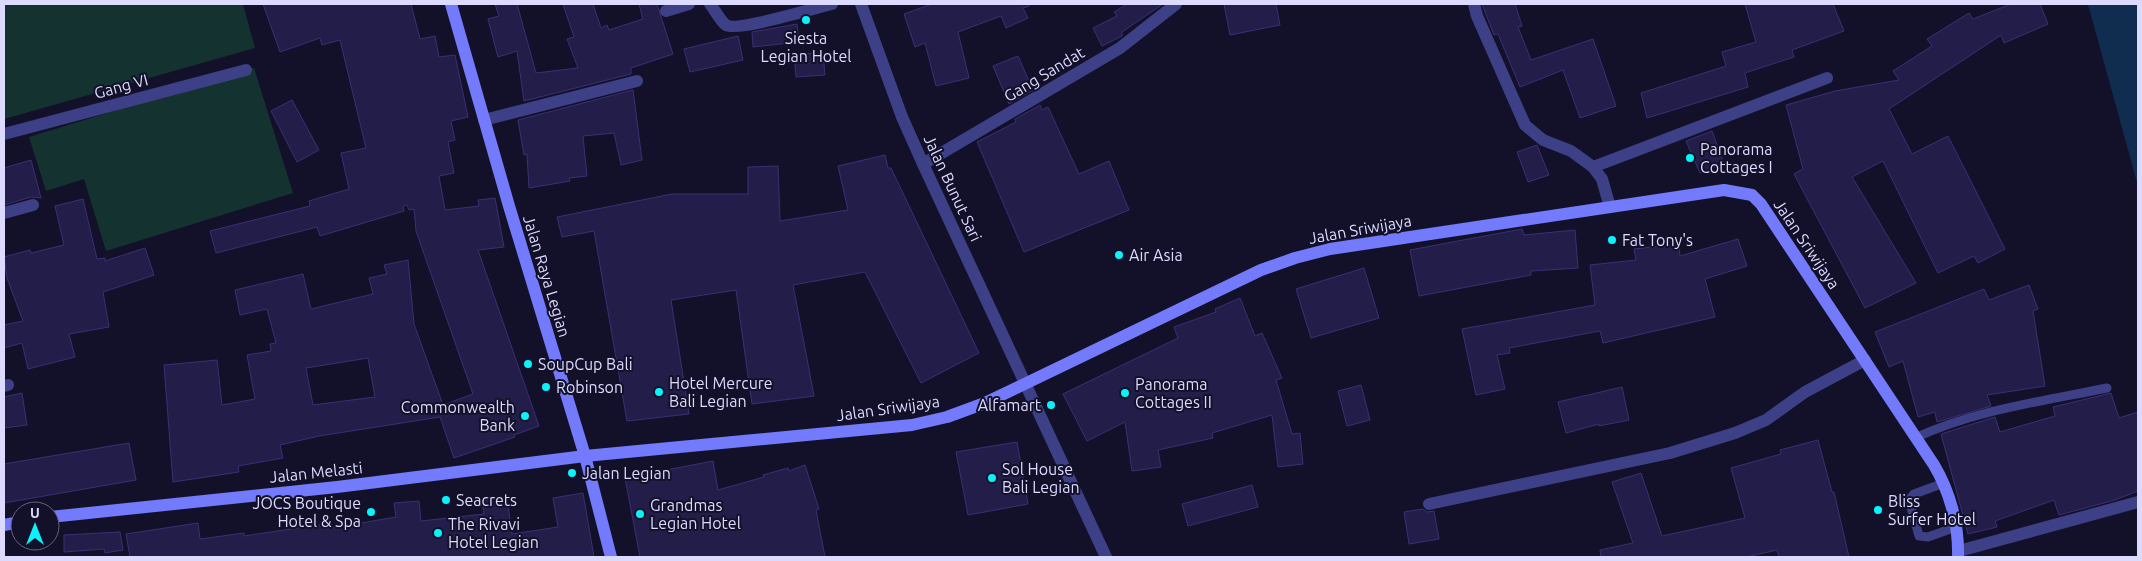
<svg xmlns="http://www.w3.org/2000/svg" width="2142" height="561" viewBox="0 0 2142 561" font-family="Ubuntu,sans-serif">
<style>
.green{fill:#143330}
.water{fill:#102c4e}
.building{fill:#231d4a;stroke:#393075;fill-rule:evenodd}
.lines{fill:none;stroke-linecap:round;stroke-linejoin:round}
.lane{stroke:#3d4087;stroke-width:9}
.street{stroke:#3d4087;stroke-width:12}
.secondary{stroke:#737afc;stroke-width:12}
.poi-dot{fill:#0bf3fa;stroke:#131129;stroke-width:2}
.labels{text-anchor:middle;stroke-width:4;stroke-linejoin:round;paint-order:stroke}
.poi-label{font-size:16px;fill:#dcdafe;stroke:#131129;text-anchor:start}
.street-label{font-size:16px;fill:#dcdafe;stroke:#131129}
</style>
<rect width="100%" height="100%" fill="#131129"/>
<g class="green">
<path d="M4,4H243L255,48L4,119Z"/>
<path d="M254,68L293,193L106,251L84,179L46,191L29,137Z"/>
</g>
<path class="water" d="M2087,4H2138V186L2089,8Z"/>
<g class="building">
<path d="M263,4H411L420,39L435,36L439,57L455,55L468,117L451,121L455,140L448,142L454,173L439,176L445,210L479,206L478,200L495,198L504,247L478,250L539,426L514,435L515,437L454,458L440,417L319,436L280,445L283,458L238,466L239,472L173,482L164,365L217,360L222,405L255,399L247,355L271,351L270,344L276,343L267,309L240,315L235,290L303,274L311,309L373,294L369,278L387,274L384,265L408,260L414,324L443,405L473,394L416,231L414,209L409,210L407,205L403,206L404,211L320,236L317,227L216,253L210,231L310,206L309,201L349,189L341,153L366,148L340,40L322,45L320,38L280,52ZM368,358L375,397L313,405L306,368Z"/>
<path d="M495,4H517L536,73L578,68L567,39L574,37L563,4H593L601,28L607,25L609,30L643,19L639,4H657L673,54L631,68V74L524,101L517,51L498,57L488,19L499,16Z"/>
<path d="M932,4H1029V6L1023,8L1028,18L1006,28L1001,16L958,32L969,78L936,86L925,43L915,47L904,14Z"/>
<path d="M1127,4H1163L1122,32V36L1102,46L1093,28L1117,16L1114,12Z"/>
<path d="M1224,4H1276L1280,25L1230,35Z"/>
<path d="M1482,4H1515L1522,26L1518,27L1531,60L1593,39L1616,106L1580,118L1563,70L1520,87L1498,34L1494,35Z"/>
<path d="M1745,4H1833L1844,31L1792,50L1794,57L1745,73L1748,87L1647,118L1641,93L1726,66L1722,52L1756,42Z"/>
<path d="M2011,4H2040L2048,24L2004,43L2001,35L1889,109L1912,154L1948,136L2005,249L1978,263L1974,256L1938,273L1883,161L1852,177L1916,283L1865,308L1794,174L1803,169L1786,105L1835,91L1899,80L1893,71L1932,46L1927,39L1969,13L1973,19Z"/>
<path d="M797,24L799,42L753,47L752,32Z"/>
<path d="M738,36L743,60L690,72L684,49Z"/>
<path d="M823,53L825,75L796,77L794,54Z"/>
<path d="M1018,56L1033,90L1009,104L993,66Z"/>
<path d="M633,90L642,160L621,165L614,133L583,136L587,176L569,178L570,181L529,188L527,154L524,155L518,120Z"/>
<path d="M292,100L319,150L297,162L271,111Z"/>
<path d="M1040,105L1042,110L1048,107L1079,174L1109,161L1129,210L1024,252L977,142L1016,122L1015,119Z"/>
<path d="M1712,131L1724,164L1700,173L1686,141Z"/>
<path d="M1537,145L1549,175L1528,182L1517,152Z"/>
<path d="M885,155L888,168H891L979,353L921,383L865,272L793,285L814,396L752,404L736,290L671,300L689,414L627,421L594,231L562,237L557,217L672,194H748V167L778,166L780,221L848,210L838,166Z"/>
<path d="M31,160L41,198L31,197L4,205V168Z"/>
<path d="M83,199L97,259L105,258V261L145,248L154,275L103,292L109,327L69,334L75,357L28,369L22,343L4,348V325L23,321L7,278L4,257L30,250L31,253L64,245L55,206Z"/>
<path d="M1522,229L1524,235L1575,230L1578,268L1531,271V275L1419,296L1410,250Z"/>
<path d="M1738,239L1747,266L1705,279L1715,317L1603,343L1600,331L1509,348L1510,353L1497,355L1505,389L1476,395L1462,329L1595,305L1590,265L1636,260L1634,249L1679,244L1680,256Z"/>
<path d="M1364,268L1379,318L1311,338L1296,289Z"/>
<path d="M2029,285L2038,309L2033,311L2045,386L1987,395L1991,406L1937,422L1935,412L1918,417L1903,361L1889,367L1875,332L1984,289L1989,300Z"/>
<path d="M1240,298L1255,336L1262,333L1282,378L1276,380L1292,434L1300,433L1303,464L1278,467L1272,415L1212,433L1213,438L1158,450L1161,467L1132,471L1125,422L1087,441L1063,394L1178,338L1174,327L1216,312L1215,309Z"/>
<path d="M1361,385L1370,420L1347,426L1338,391Z"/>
<path d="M1622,387L1629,420L1599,426V424L1566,433L1558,402Z"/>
<path d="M22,393L27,425L4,428V397Z"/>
<path d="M2111,393L2119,418L2138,412V491L2115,500L2059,515L2054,500L1995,521L1997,527L1968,534L1941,434L1995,417L2000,432L2055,416L2053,407Z"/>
<path d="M1818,440L1832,492H1834L1849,557H1779L1777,550L1746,557H1601L1600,550L1633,543L1612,482L1641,473L1662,536L1745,518L1731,468L1781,454L1780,450Z"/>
<path d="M1017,442L1028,504L968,515L956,452Z"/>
<path d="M129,443L136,480L4,503V464Z"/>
<path d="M713,461L718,490L764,477L763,475L788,468L789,471L805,465L819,509L816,510L825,557H640L625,478Z"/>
<path d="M1252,485L1258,507L1188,526L1182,504Z"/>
<path d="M583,493L594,557H130L126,534L198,523L200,539L244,533V536L325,524L326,529L396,517L394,503L419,501L421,521L484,514L482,501L507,498L512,534L558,527L553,498Z"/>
<path d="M1423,509L1427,512L1434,511L1439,539L1409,544L1404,512Z"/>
<path d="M120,532L123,550L105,553L104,549L64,552V535Z"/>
</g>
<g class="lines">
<g class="lane">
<path d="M1915,438C1975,410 2043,401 2107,388"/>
<path d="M1944,483L1914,494L1909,500L1919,536L1928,537L1956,527"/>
</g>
<g class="street">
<path d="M710,4C715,10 720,21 726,25C737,32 815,8 832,4"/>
<path d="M861,4L902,117L923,164L1106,557"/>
<path d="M1474,4L1477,16L1525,125L1543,140L1571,151L1593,167L1602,179L1610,207"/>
<path d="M666,11L689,4"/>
<path d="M484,120L637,81"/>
<path d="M4,134L246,70"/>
<path d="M923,164L1120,48L1176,4"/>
<path d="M1593,167L1827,78"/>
<path d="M4,213L33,205"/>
<path d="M4,386L8,385"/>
<path d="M1429,504L1670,453L1735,433L1766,420L1805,392L1865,360"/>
<path d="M1959,551L2138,502"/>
</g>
<g class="secondary">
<path d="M451,4L509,206L585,456L611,557"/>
<path d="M50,517L337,487L585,456L912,425L947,417L985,403L1261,270L1295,258L1330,249L1724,190L1752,195L1761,204L1934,465C1950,492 1959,525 1958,557"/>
<path d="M4,525L20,522"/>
</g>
</g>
<g class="poi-dot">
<circle cx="806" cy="20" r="5"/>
<circle cx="1690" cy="158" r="5"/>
<circle cx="1612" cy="240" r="5"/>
<circle cx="1119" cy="255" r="5"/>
<circle cx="528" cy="364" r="5"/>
<circle cx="546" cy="387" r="5"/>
<circle cx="659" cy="392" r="5"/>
<circle cx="1125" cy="393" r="5"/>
<circle cx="1051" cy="405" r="5"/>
<circle cx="525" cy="416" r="5"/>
<circle cx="572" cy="473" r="5"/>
<circle cx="992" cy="478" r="5"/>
<circle cx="446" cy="500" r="5"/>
<circle cx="1878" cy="510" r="5"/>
<circle cx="371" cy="512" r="5"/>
<circle cx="640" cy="514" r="5"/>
<circle cx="438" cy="533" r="5"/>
</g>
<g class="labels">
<g class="poi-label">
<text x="806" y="44" text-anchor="middle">Siesta<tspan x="806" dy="18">Legian Hotel</tspan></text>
<text x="1700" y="155">Panorama<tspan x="1700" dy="18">Cottages I</tspan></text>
<text x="1622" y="246">Fat Tony's</text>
<text x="1129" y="261">Air Asia</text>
<text x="538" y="370">SoupCup Bali</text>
<text x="669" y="389">Hotel Mercure<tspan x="669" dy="18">Bali Legian</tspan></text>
<text x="1135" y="390">Panorama<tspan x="1135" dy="18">Cottages II</tspan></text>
<text x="556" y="393">Robinson</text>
<text x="1041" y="411" text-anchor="end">Alfamart</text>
<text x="515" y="413" text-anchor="end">Commonwealth<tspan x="515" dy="18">Bank</tspan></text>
<text x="1002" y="475">Sol House<tspan x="1002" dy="18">Bali Legian</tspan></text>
<text x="582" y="479">Jalan Legian</text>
<text x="456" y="506">Seacrets</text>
<text x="1888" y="507">Bliss<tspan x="1888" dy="18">Surfer Hotel</tspan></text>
<text x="361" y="509" text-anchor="end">JOCS Boutique<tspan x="361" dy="18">Hotel &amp; Spa</tspan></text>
<text x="650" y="511">Grandmas<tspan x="650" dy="18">Legian Hotel</tspan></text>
<text x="448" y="530">The Rivavi<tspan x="448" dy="18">Hotel Legian</tspan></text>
</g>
<g class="street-label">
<text transform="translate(1044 74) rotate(-31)" y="6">Gang Sandat</text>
<text transform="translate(121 86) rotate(-15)" y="6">Gang VI</text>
<text transform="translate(953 188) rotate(65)" y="6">Jalan Bunut Sari</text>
<text transform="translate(1360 229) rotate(-10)" y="6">Jalan Sriwijaya</text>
<text transform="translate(1807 244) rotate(56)" y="6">Jalan Sriwijaya</text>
<text transform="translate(547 276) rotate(73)" y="6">Jalan Raya Legian</text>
<text transform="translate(888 408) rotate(-8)" y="6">Jalan Sriwijaya</text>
<text transform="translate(316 472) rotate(-6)" y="6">Jalan Melasti</text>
</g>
</g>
<rect width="2142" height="561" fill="none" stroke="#dcdafe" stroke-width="10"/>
<g transform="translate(35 526)"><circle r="24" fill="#131129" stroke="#63617e"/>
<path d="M0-4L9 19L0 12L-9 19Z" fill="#0bf3fa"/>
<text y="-8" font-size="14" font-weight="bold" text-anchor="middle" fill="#dcdafe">U</text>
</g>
</svg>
